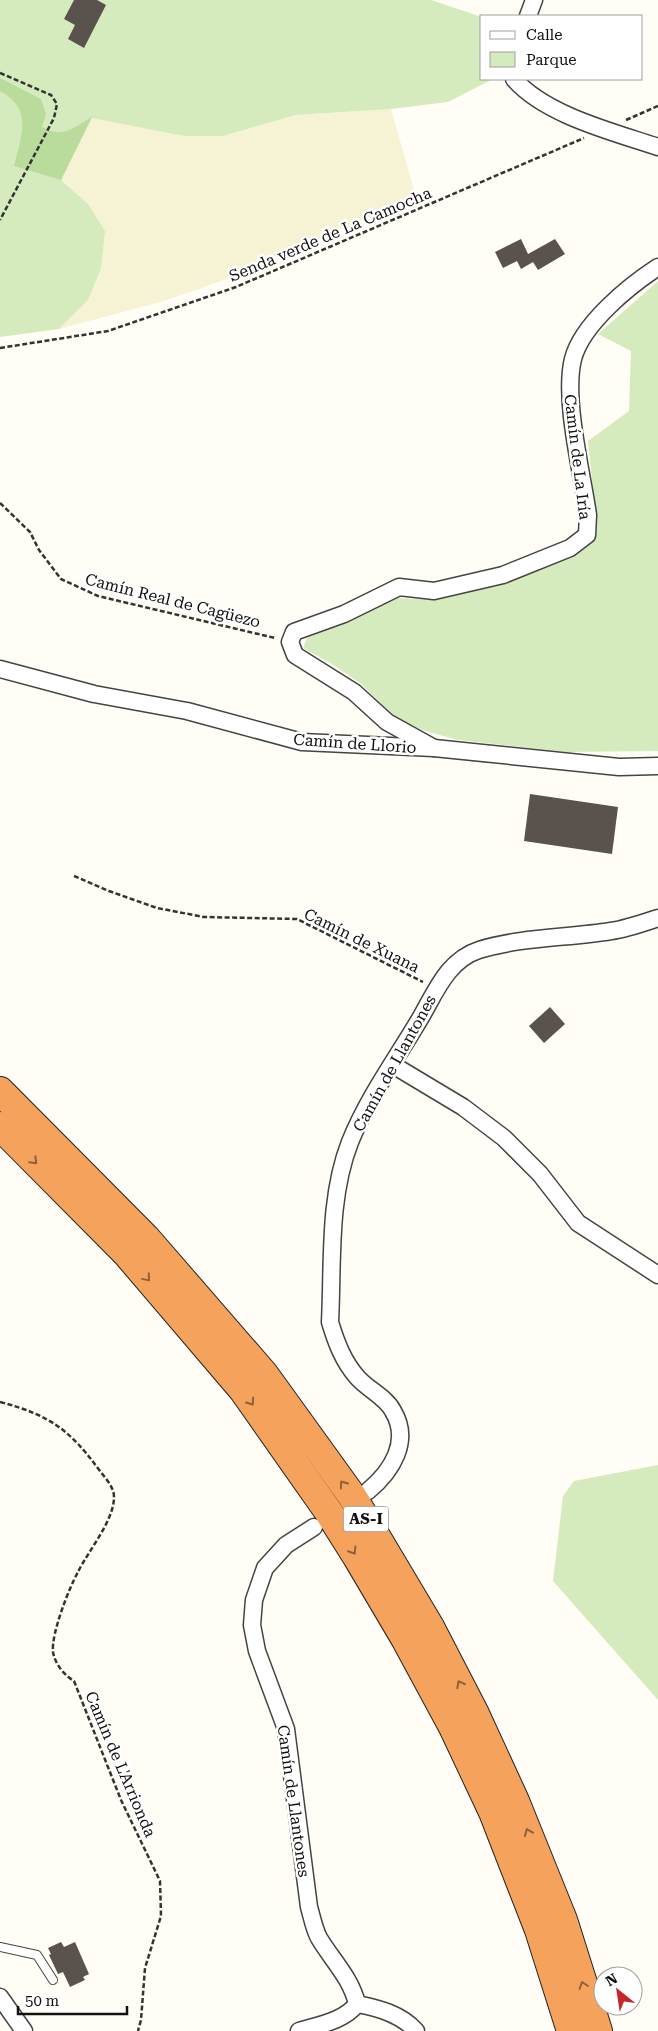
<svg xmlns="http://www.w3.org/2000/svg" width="658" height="2031" viewBox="0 0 658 2031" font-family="'Roboto Serif',serif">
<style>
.farmland{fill:#f6f3d4}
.green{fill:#d5ebbd}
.forest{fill:#b9dc9c}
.building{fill:#5a524d}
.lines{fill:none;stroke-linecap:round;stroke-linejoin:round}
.lane-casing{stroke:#444;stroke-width:10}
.street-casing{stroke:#444;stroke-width:19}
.highway-casing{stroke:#222;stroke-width:30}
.path{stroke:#333;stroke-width:2.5;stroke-dasharray:5 2.5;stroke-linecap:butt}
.lane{stroke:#fff;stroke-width:8}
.street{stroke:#fff;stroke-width:16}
.highway{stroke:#f5a25d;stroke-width:28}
.oneway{stroke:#8e613b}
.labels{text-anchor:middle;stroke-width:5;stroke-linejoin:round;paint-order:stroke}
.shield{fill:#fff;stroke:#585858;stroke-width:1}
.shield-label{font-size:15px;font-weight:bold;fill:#111}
.street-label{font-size:16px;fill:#111;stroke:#fff}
</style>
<rect width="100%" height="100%" fill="#fffdf5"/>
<path class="farmland" d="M391,109L416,197L227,279L164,301L59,329L88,300V204L61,180L92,117L184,136H223L296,115Z"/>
<g class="green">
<path d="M0,0H431L482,17V79H493L448,102L391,109L296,115L223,136H184L92,118L61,180L88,204L105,231L101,268L88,300L59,329L0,337Z"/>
<path d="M658,281V751L566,752L458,740L425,731L394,717L360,683L332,664L303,648L307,638L398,598L435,600L499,585L586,548L597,528L588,441L629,411L631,351L598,334Z"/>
<path d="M658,1465V1700L553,1581L563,1496L574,1481Z"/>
</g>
<path class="forest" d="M0,78L41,99L46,114L42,127C64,139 72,128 92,117L61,180L14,166C21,136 34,109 0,91Z"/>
<g class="building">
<path d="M74,0H97L106,5L84,48L68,39L75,25L64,19Z"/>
<path d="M521,239L528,254L555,239L565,254L538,270L533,262L521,269L517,261L503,268L495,252Z"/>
<path d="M530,794L618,807L612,854L524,841Z"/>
<path d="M550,1007L565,1024L544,1043L529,1026Z"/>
<path d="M61,1942L64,1947L75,1942L89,1974L83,1977L85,1980L70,1987L63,1972L58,1974L49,1955L51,1954L48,1948Z"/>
</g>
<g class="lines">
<defs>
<path id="lane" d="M0,1947L37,1955L53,1980"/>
<g id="street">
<path d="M528,16L534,0"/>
<path d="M514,79C545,115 613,132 658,147"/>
<path d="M0,669L94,694L187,711L302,742L434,748L619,767L658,766"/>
<path d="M434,748L387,722L354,692L295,655L290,642L294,632L344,614L399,587L434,591L503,575L570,548L587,535L588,515C582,472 563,399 573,359C582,324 629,286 658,267"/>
<path d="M393,1065L463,1107L504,1138L540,1174L578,1223L658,1275"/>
<path d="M368,1491C392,1471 411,1441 393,1411C386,1397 367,1389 357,1377C343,1361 336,1342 330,1322C333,1263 328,1198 350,1142C368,1097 397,1058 421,1017C436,991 448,960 479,950C521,937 568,938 611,931C626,929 643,923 658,918"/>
<path d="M314,1527L286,1545L265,1568L254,1600L252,1625L257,1651L286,1729L309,1907C312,1917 314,1929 319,1938C332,1960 351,1978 357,2004"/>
<path d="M0,1997L24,2031"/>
<path d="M299,2031C319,2025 344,2021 357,2004C378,2008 401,2014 416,2031"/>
</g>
<g id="highway">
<path d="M0,1091L146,1238L264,1374L352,1496L430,1627L475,1714L515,1801L563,1920L598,2031"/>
<path d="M0,1126L127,1254L243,1390L328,1511L357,1557L406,1640L453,1727L493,1812L539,1930L571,2031"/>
</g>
</defs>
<use href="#lane" class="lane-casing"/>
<use href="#street" class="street-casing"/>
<use href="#highway" class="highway-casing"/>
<g class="path">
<path d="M0,73L51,95L57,104L54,118L0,220"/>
<path d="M626,120L658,106"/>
<path d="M0,348L108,331L236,287L584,138"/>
<path d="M0,503L30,532L39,550L61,579L98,596L275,638"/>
<path d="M74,876L109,891L157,908L204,917L297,919L423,982"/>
<path d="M0,1402C50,1415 70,1430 100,1471C106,1479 114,1487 114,1497C114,1521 88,1551 78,1572C69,1588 51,1634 53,1652C55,1664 64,1675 74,1681L121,1800L160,1881L161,1916L145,1968L141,2020L138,2031"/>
</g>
<use href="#lane" class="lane"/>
<use href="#street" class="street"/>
<use href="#highway" class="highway"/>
</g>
<defs><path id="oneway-chevron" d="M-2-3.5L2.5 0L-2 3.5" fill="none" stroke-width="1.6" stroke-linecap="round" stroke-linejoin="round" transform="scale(1.25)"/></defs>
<g class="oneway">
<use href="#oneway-chevron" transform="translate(34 1161) rotate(45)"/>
<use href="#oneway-chevron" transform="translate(147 1278) rotate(50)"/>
<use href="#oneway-chevron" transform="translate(251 1402) rotate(55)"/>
<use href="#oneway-chevron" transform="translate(343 1484) rotate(-125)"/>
<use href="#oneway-chevron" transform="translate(353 1551) rotate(58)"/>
<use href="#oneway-chevron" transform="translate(460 1684) rotate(-118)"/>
<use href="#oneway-chevron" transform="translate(528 1832) rotate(-112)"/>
<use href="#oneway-chevron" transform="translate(583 1985) rotate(-108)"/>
</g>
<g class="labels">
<rect class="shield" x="343.5" y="1506.5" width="45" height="25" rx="4"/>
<g class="shield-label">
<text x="366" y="1524">AS-I</text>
</g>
<g class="street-label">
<text transform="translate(330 234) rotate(-23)" y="6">Senda verde de La Camocha</text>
<text transform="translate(578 457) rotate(83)" y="6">Camín de La Iría</text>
<text transform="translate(173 600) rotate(14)" y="6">Camín Real de Cagüezo</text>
<text transform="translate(355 743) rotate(4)" y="6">Camín de Llorio</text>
<text transform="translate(362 940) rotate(26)" y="6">Camín de Xuana</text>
<text transform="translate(394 1063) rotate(-61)" y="6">Camín de Llantones</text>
<text transform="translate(121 1764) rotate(67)" y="6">Camín de L'Arrionda</text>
<text transform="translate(294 1801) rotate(82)" y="6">Camín de Llantones</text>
</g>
</g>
<rect x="480" y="15" width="162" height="65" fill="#ffffff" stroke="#a0a0a0"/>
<rect x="490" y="31" width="25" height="8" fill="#ffffff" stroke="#a0a0a0"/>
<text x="526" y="40" font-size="15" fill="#111111">Calle</text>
<rect x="490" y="52" width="25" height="15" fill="#d5ebbd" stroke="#a0a0a0"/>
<text x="526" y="65" font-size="15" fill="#111111">Parque</text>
<g transform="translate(618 1991) rotate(330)"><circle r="24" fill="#ffffff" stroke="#a0a0a0"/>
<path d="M0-4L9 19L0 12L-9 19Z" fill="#c4262e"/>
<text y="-8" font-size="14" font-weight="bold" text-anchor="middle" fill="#111111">N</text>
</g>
<path d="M18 2006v8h109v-8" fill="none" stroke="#111111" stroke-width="2.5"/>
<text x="25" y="2006" font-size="15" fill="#111111" stroke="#ffffff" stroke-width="4" paint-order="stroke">50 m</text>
</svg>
